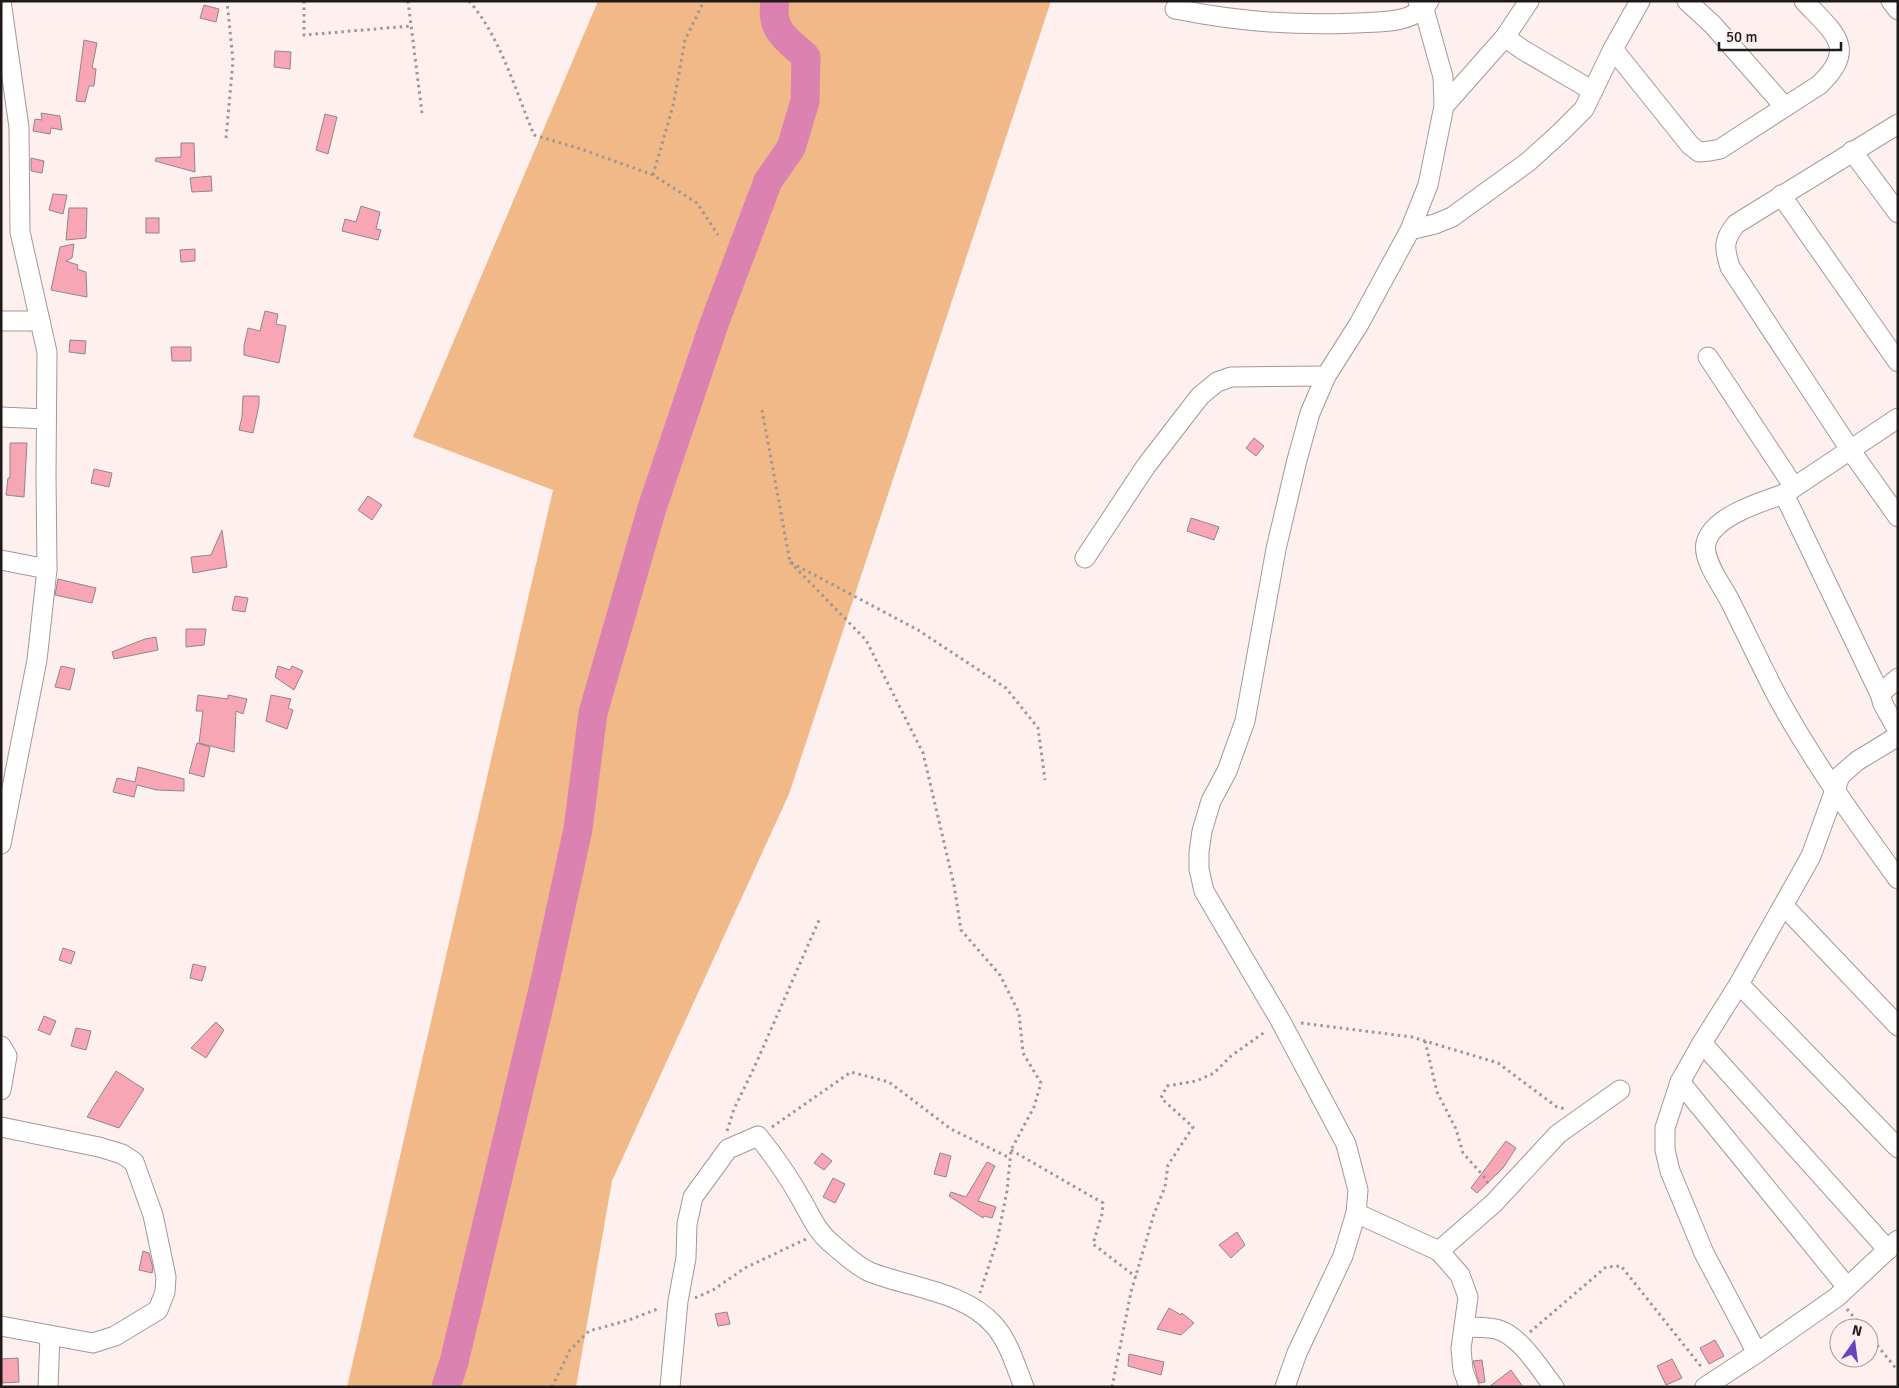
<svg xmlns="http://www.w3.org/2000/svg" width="1899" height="1388" viewBox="0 0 1899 1388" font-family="Signika,sans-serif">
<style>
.green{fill:#f1b888}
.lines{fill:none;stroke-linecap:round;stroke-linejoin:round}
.river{stroke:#dc82b1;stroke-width:29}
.building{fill:#f8a5b6;stroke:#928688}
.minor-casing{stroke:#a49896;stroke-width:21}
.path{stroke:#9f9694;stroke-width:3;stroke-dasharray:2.5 4;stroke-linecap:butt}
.minor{stroke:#fff;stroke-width:19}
</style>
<rect width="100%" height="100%" fill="#fdf0ee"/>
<path class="green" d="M598,1H1051L789,794L612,1181L576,1387H347L553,490L413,437Z"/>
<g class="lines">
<path class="river" d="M446,1387L454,1362L545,981L578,829L593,713L652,508L714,324L768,181L791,148L805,101L806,57C787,39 770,31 775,1"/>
</g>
<g class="building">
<path d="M204,5L219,9L216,22L200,18Z"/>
<path d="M84,40L97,43L92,68L96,69L94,86H89L85,102L76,101Z"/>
<path d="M275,51L291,52L290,69L274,67Z"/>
<path d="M41,113L60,116L62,130L51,128L50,134L33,131L35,119L42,120Z"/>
<path d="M325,114L337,117L328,154L316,150Z"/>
<path d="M181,143H194L195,172L155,161L156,158L181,157Z"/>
<path d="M31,158L44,161L42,173L31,171Z"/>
<path d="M211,176L212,191L192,192L190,178Z"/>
<path d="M53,194L67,195L63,214L49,210Z"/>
<path d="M361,206L380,212L376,229L381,230L378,240L342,231L345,219L356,222Z"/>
<path d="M69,208H87L86,238L66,240Z"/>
<rect x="146" y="218" width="13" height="15"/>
<path d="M74,244L72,258L66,261L78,265L77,269L86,272L87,297L51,290L60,247Z"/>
<path d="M195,249V261L181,262L180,250Z"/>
<path d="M265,311L278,314L276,324L286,326L279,363L244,355V346L248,328L260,331Z"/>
<path d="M70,340L86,341L85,354L69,352Z"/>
<path d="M171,347H191V361H172Z"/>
<path d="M243,396H259V405L253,433L239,430L242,417Z"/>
<path d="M1254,438L1264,446L1256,456L1246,448Z"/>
<path d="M10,443H27L24,497L6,495L8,478H10Z"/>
<path d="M94,469L112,473L109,487L91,483Z"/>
<path d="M368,496L382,505L372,520L358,510Z"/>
<path d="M1191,518L1219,527L1214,540L1187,531Z"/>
<path d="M222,530L227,567L193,573L191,557L211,555Z"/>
<path d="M58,579L96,588L92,603L55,595Z"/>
<path d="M235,596L248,598L245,612L232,610Z"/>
<path d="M186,629H206L204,645L186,647Z"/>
<path d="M156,637L158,650L114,659L112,652L145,639Z"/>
<path d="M61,666L75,669L70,690L55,687Z"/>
<path d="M278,666L290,670L292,666L303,671L294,690L275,677Z"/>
<path d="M198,695L228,699V695L247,699L243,714L236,711L234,752L199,743L203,711H196Z"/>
<path d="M271,695L291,699L288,708L293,710L287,729L266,721Z"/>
<path d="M197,743L210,747L204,777L189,773Z"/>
<path d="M138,767L184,779V791L157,790L137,785L134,797L113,792L117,778L135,782Z"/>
<path d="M63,948L75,952L71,964L59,960Z"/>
<path d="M193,964L206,967L202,981L190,978Z"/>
<path d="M44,1016L56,1021L50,1035L38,1030Z"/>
<path d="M216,1022L224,1030L206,1058L191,1048Z"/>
<path d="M76,1028L91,1031L86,1050L71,1046Z"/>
<path d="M116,1071L144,1089L119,1128L87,1117Z"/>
<path d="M1506,1141L1516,1148L1503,1168L1477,1193L1471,1188Z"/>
<path d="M822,1153L832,1161L824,1170L814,1163Z"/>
<path d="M940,1153L951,1156L946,1177L934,1174Z"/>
<path d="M987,1162L995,1166L978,1201L996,1207L992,1218L984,1216L983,1218L949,1196L951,1192L966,1197Z"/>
<path d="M833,1178L845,1184L835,1203L823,1197Z"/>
<path d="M1237,1232L1245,1245L1231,1258L1219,1245Z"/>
<path d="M143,1251L149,1253L153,1268L152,1273L139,1270Z"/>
<path d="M1169,1308L1181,1315L1182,1313L1194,1323L1181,1335L1157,1329Z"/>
<path d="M727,1312L730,1324L718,1326L715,1314Z"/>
<path d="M1715,1340L1724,1356L1709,1364L1700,1348Z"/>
<path d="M1129,1354L1164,1362L1161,1375L1128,1366Z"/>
<path d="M18,1358L19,1382L1,1383V1359Z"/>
<path d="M1672,1359L1682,1378L1666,1385L1657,1366Z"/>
<path d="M1482,1360L1485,1382L1479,1383L1473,1361Z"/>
<path d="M1511,1370L1523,1387H1489Z"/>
</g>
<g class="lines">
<defs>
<g id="minor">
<path d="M1687,1L1713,25L1784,106"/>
<path d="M1891,1L1898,10"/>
<path d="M1175,9C1234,21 1294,26 1355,23C1369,22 1386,23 1401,19C1412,17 1423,10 1429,1"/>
<path d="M1505,37L1523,50L1593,91"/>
<path d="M1613,49L1690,145L1699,152L1710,151L1720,149L1819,85C1859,48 1833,32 1804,1"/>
<path d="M1444,106L1505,37L1529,1"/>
<path d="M1898,124L1736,224C1723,240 1724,248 1730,267L1851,451L1898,517"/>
<path d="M1852,151L1898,213"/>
<path d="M1781,195L1898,362"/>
<path d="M1410,230L1435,224L1452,217L1528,162L1561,132L1584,109L1613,49L1640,1"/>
<path d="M1,321H40"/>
<path d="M1708,357L1794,487"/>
<path d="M1,417L46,419"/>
<path d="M1784,494C1761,502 1713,516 1706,543C1702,560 1723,587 1730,601C1746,633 1761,665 1777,696C1812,760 1855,820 1898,879"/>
<path d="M1085,558L1146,466L1200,396L1217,382L1231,377L1326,376"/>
<path d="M1,560L47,569"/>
<path d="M1898,678L1880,694L1883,704L1898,731"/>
<path d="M1880,694L1784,494L1898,418"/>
<path d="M1,844L37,660L47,569L46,474L47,352L20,232L19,127L1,1"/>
<path d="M1784,906L1898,1026"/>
<path d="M1739,984L1898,1148"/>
<path d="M1702,1043L1888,1250"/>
<path d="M1,1046L7,1056L1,1090"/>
<path d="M1680,1082L1847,1287"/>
<path d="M1,1127L99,1147L122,1154L134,1162L153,1215L166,1277L165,1292L158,1310L115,1336L93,1343L1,1326"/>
<path d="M1356,1213L1439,1251L1460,1275L1468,1297L1461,1349L1463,1370L1469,1387"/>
<path d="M1439,1251L1494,1203L1558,1134L1620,1090"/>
<path d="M1464,1327C1474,1327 1485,1327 1496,1329C1520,1335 1539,1368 1554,1387"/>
<path d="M1757,1353L1704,1253L1670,1171L1665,1150V1128L1680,1082L1702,1043L1739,984L1811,856L1840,776L1857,761L1898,736"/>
<path d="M48,1387L50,1336"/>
<path d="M670,1387L678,1301L686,1258L687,1224L693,1197L728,1149L758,1136C774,1156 789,1177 801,1199C810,1214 817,1232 831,1243C842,1252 856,1266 870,1272C910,1288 964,1291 994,1325C1009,1342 1016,1367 1024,1387"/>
<path d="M1285,1387L1297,1353L1343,1256L1356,1213L1358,1190L1346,1144L1280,1020L1204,891L1199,869V852L1202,831L1211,801L1227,771L1245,721L1276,549L1297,460L1310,413L1326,376L1359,324L1410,230L1428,185L1444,106L1443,77L1424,9L1418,1"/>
<path d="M1705,1387L1757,1353L1837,1297L1898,1240"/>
</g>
</defs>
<use href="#minor" class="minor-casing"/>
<g class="path">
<path d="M304,1V35L411,26"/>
<path d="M408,1L422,113"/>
<path d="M469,1C500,36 516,92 534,135L581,149L653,175L697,203L718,235"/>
<path d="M226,138L233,61L227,1"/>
<path d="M653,175L673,106L685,40L704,1"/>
<path d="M762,410L790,562L918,630L1006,688L1038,728L1045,780"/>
<path d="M790,562L866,640L923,753L954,885L961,930L1000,975L1019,1013L1023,1053L1041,1083L1034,1107L1011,1150L1007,1191L997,1241L980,1293"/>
<path d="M1301,1023L1412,1037L1498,1063L1557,1107L1566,1109"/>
<path d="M1425,1041L1437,1092L1456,1129L1463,1153L1486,1179L1488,1184"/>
<path d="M772,1127L851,1072L889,1082L951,1129L1010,1158"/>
<path d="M727,1131L734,1109L754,1068L820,918"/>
<path d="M1011,1150L1103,1203L1102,1214L1093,1244L1136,1277"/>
<path d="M695,1298L713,1290L745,1268L806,1239"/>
<path d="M1847,1309L1863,1328"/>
<path d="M1530,1332L1606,1267L1621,1266L1703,1369"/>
<path d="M1869,1335L1898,1371"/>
<path d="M552,1387L570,1350L589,1331L629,1320L660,1308"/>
<path d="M1112,1387L1131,1292L1154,1214L1165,1187L1168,1165L1193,1127L1161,1098L1167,1086L1196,1081L1214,1073L1231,1056L1266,1031"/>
</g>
<use href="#minor" class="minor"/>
</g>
<rect width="1899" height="1388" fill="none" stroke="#1e1a19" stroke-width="5"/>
<g transform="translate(1854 1343) rotate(14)"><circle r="24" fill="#fdf0ee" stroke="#a49a99"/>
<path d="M0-4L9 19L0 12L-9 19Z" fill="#6944bd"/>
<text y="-8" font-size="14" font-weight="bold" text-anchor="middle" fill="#1e1a19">N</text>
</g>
<path d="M1719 42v8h122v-8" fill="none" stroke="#1e1a19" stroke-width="2.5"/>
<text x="1726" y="42" font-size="15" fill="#1e1a19" stroke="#fdf0ee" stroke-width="4" paint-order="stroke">50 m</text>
</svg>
